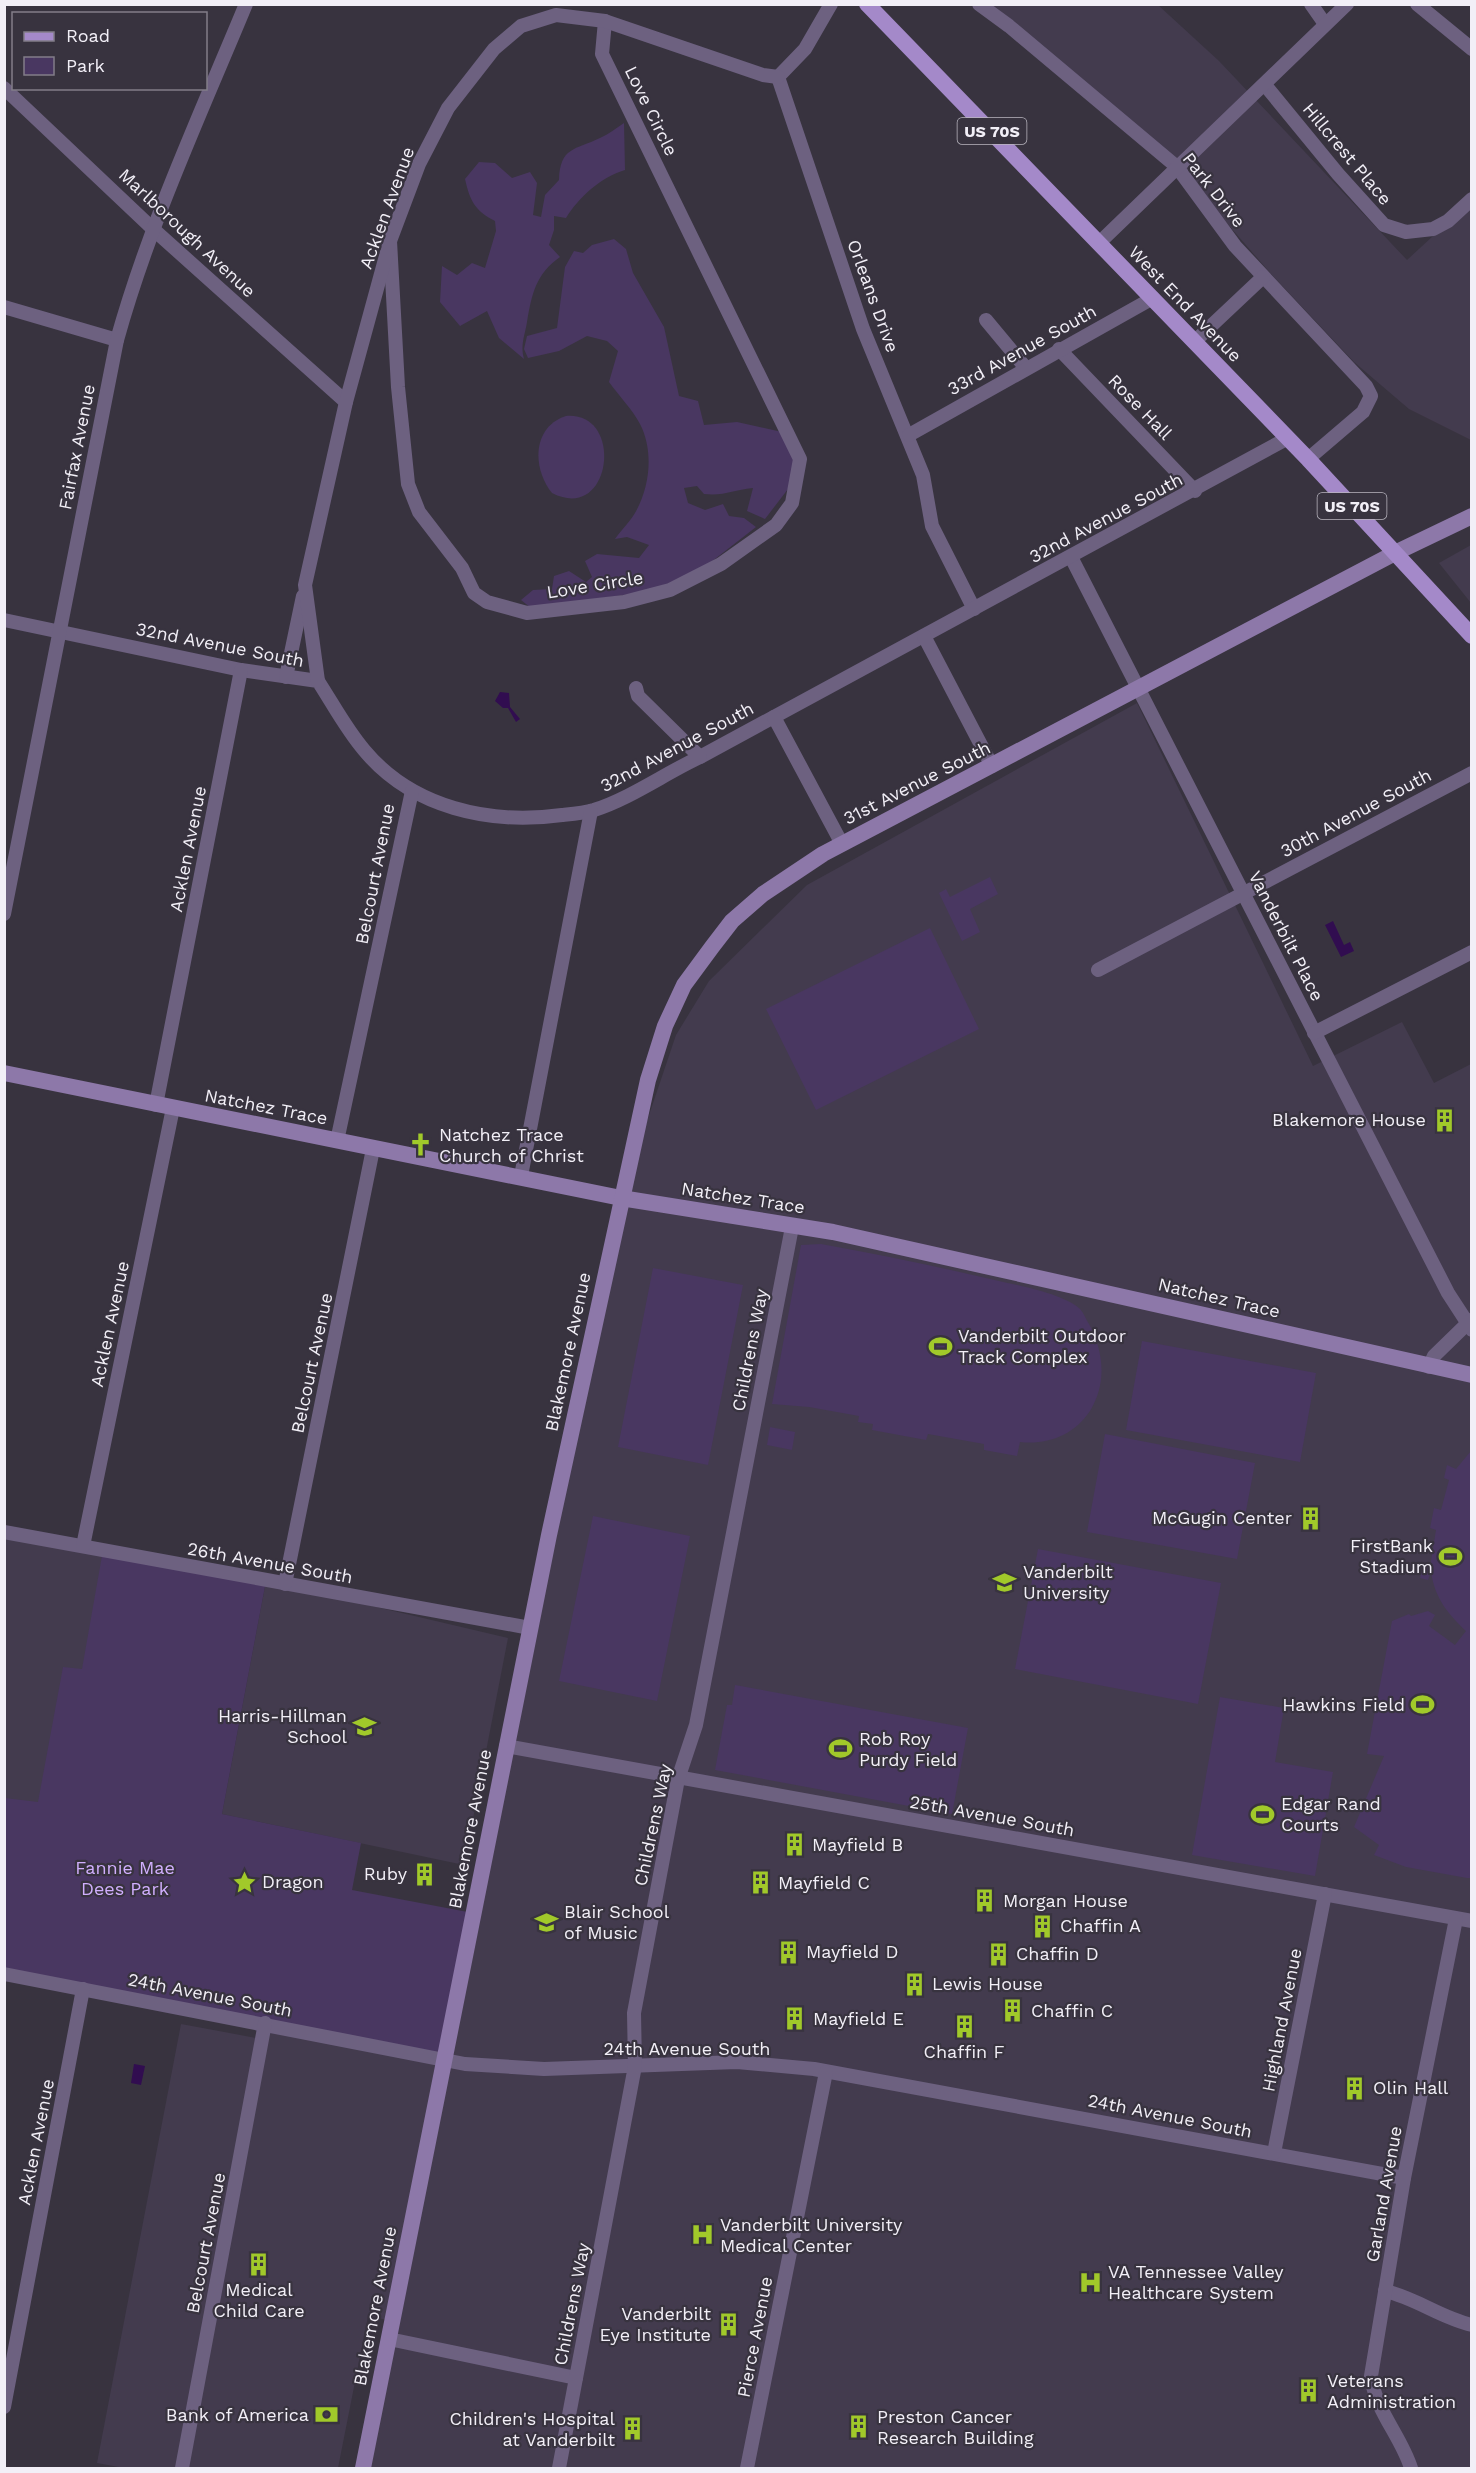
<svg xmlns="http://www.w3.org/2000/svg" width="1476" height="2473" viewBox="0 0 1476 2473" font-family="'Work Sans',sans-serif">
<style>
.built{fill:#433b4e}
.green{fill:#493761}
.water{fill:#310d50}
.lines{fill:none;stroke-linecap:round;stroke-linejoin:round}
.minor{stroke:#6d6180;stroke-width:14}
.secondary{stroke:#8d78a9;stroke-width:16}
.primary{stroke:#a489c9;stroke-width:16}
.labels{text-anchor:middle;stroke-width:4.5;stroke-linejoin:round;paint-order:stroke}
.shield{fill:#38333f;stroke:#bab7c0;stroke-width:1.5}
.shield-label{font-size:16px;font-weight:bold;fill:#f2eff7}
.street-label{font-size:18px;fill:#f2eff7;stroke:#38333f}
.poi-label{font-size:18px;fill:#f2eff7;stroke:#38333f;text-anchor:start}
.park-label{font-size:18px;fill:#d1affe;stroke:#38333f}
</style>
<rect width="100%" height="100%" fill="#38333f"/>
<g class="built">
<path d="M991,5H1158L1219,61L1407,260L1471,201V440L1409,409L1354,362L1272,275L1158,144Z"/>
<path d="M1471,545V603L1439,563Z"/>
<path d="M1137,703L1313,1066L1402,1022L1434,1083L1471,1064V2468H362L392,2321L368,2316L338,2468H124L97,2463L181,2024L262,2039L265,2023L444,2059L621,1198L676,1035L709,981L807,885Z"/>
<path d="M4,1532L134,1556L5,1974Z"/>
<path d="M266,1581L508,1638L464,1865L222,1814Z"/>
</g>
<g class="green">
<path d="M624,123L625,170C601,177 579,197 566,218L554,216V230L549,245L560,257C536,274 532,293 527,322C525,335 520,345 524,359L499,338L487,311L460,326L440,302L442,266L457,275L472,263L485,268L496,231L495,221C475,211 470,201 465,179L479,162L495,163L512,178L530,172L537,183L533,215L541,217L545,195L559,180C560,147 575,150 600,138C609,134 616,128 624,123Z"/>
<path d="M614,239L626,249L633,273L664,327L679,396L698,401L704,425L737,422L782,432L796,460L788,489L765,519L747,511L753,488C733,490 725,496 704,494L697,486L684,488L688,503L705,510L723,504L729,516L744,518L756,527L706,566L652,591L531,608L521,600L533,590L552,589L554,576L569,571L586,582L592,577L585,561L597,554L639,558L649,545L627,537L615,539C621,530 630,522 635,513C650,487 654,451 640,424C632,409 619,396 609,382L618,351L607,341L587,336L559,351L528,358L524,349L527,336L557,328L565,267L574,251L583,253L592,245Z"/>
<path d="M566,416C625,411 612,524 552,493C532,468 532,427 566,416Z"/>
<path d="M990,877L998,894L970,909L980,932L962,941L939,893L946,889L950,897Z"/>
<path d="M930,928L979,1029L816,1110L766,1009Z"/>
<path d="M821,1244C881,1255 940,1267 999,1281C1020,1286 1064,1294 1080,1309C1084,1313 1086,1320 1089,1324C1104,1352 1107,1383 1090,1411C1074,1435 1048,1445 1020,1442L1017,1456L984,1450V1444L928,1434L926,1440L872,1430L873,1424L858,1422L859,1416L809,1407L772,1404L801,1245Z"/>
<path d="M653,1268L743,1285L708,1465L618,1447Z"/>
<path d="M1142,1341L1316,1373L1300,1462L1126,1430Z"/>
<path d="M770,1427L795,1432L792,1450L767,1445Z"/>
<path d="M1105,1434L1255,1463L1237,1559L1087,1532Z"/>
<path d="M1471,1451L1472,1878H1467L1406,1867L1374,1855L1379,1845L1354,1827L1384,1756L1367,1754L1392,1621L1409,1614L1411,1616L1428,1611L1435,1615L1429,1626L1455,1645L1466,1631C1447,1613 1435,1598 1431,1572L1428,1580L1420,1578L1423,1566L1430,1567L1436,1530L1430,1528L1434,1508L1441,1510L1449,1480L1444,1478L1447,1465L1456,1469Z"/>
<path d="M593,1516L690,1536L657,1701L559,1681Z"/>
<path d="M1038,1549L1221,1583L1198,1704L1015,1669Z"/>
<path d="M103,1550L266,1581L222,1814L361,1843L352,1890L473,1913L444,2059L5,1974V1798L38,1802L63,1667L82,1669Z"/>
<path d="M735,1685L968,1728L952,1814L715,1770L727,1705H732Z"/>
<path d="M1220,1697L1284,1708L1275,1762L1333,1772L1315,1876L1192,1855Z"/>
</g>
<g class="water">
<path d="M500,692L509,693L510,707L520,719L516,722L508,708H503L495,701Z"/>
<path d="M1333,921L1344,945L1350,942L1354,951L1341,957L1325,925Z"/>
<path d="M134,2064L145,2066L141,2085L131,2083Z"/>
</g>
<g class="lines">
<g class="minor">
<path d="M979,4L1009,26L1177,167L1235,246L1366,386L1371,396L1363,412L1308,459"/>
<path d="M1311,4L1325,24"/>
<path d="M1417,4L1472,49"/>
<path d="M778,77L863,329L923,475L932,526L974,609"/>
<path d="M778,77L805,49L831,4"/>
<path d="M1265,85L1338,174L1384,225L1406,232L1433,229L1448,221L1472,199"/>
<path d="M4,88L153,229L346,402"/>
<path d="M390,241L398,387L408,484L419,512L462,568L474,593L487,602L527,613L624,602L670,590L721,564L776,525L792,503L800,459L602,54L605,21"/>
<path d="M1099,243L1347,4"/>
<path d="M4,307L117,340"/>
<path d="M986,320L1025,367"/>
<path d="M1194,342L1263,277"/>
<path d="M1059,349L1195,491"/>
<path d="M909,435L1153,298"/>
<path d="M1071,557L1448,1293L1472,1330"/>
<path d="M4,620L241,670L318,681C333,704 346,729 364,750C412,808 490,825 562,815C572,814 584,813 594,810C631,798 664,774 700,757L1288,438"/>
<path d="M924,636L992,766"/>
<path d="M286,677L303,596"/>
<path d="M318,681L305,585L346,402L390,241L419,164L448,108L494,49L521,26L556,15L605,21L763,75L778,77"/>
<path d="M636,688L638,696L700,757"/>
<path d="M774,717L842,844"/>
<path d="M4,914L117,340C149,225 200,115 246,4"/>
<path d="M1098,970L1472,773"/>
<path d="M1314,1033L1472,952"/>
<path d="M156,1105L241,670"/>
<path d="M337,1141L412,791"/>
<path d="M521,1176L591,811"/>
<path d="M1429,1367L1434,1356L1471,1320"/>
<path d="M4,1532L530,1628"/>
<path d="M83,1546L173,1108"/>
<path d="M285,1584L373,1149"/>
<path d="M506,1746L1472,1921"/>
<path d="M4,1974L465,2064L544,2069L737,2062L814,2069L1404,2178"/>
<path d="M1274,2153L1325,1894"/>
<path d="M1385,2291C1416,2298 1441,2318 1472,2325"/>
<path d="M389,2339L576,2378"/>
<path d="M4,2407L83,1989"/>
<path d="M182,2468L265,2023"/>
<path d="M559,2468L635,2066L634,2013L678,1779L696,1725L792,1227"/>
<path d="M747,2468L826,2072"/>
<path d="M1411,2468C1401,2436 1375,2410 1371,2376L1404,2178L1456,1919"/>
</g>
<g class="secondary">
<path d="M4,1073L621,1198L833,1232L1472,1375"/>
<path d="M363,2468L549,1535L648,1080L665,1026L684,985L712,947L732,921L763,894L823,854L1397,552L1472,516"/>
</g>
<path class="primary" d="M867,4L1308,459L1472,636"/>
</g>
<defs>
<symbol id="building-bare" viewBox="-9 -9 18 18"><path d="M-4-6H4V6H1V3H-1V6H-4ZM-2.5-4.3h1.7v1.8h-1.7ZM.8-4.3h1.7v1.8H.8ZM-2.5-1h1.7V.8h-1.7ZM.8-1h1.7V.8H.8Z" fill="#a1c92a" stroke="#38333f" stroke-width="2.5" paint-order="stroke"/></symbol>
<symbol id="church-bare" viewBox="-9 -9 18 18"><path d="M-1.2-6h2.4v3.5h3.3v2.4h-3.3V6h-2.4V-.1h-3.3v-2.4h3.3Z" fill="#a1c92a" stroke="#38333f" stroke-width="2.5" paint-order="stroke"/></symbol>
<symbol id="stadium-bare" viewBox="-9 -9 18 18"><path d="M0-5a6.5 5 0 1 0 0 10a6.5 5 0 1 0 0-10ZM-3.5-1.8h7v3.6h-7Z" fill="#a1c92a" stroke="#38333f" stroke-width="2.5" paint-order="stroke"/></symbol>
<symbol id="university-bare" viewBox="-9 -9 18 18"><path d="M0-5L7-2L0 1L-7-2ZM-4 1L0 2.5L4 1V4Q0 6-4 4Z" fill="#a1c92a" stroke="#38333f" stroke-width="2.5" paint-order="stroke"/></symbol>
<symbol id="school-bare" viewBox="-9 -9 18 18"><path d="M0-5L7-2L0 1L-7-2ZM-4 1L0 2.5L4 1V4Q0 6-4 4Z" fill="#a1c92a" stroke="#38333f" stroke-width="2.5" paint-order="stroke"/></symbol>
<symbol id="sight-bare" viewBox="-9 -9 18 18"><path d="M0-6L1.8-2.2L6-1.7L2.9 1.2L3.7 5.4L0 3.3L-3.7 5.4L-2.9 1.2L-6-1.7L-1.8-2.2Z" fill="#a1c92a" stroke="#38333f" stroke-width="2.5" paint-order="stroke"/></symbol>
<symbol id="hospital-bare" viewBox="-9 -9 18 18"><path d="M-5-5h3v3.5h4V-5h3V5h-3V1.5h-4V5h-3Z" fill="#a1c92a" stroke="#38333f" stroke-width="2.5" paint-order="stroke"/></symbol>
<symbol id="bank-bare" viewBox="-9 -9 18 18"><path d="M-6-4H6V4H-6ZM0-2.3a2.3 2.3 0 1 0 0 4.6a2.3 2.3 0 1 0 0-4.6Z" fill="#a1c92a" stroke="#38333f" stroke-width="2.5" paint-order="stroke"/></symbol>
</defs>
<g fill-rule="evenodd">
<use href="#building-bare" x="1428" y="1104" width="33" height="33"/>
<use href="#church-bare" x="404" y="1128" width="33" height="33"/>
<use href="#stadium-bare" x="924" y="1330" width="33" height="33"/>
<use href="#building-bare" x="1294" y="1502" width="33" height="33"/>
<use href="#stadium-bare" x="1434" y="1540" width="33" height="33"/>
<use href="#university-bare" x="988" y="1566" width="33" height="33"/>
<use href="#stadium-bare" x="1406" y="1688" width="33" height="33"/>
<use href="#school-bare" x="348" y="1710" width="33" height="33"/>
<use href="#stadium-bare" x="824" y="1732" width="33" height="33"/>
<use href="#stadium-bare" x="1246" y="1798" width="33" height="33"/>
<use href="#building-bare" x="778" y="1828" width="33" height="33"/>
<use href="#building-bare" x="408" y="1858" width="33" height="33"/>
<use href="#sight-bare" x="228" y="1866" width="33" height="33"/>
<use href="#building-bare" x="744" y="1866" width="33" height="33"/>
<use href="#building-bare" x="968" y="1884" width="33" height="33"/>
<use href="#school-bare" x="530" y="1906" width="33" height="33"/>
<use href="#building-bare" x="1026" y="1910" width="33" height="33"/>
<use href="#building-bare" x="772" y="1936" width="33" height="33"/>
<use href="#building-bare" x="982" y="1938" width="33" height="33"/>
<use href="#building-bare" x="898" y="1968" width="33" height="33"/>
<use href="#building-bare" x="996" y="1994" width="33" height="33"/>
<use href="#building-bare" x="778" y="2002" width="33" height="33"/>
<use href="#building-bare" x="948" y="2010" width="33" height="33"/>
<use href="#building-bare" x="1338" y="2072" width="33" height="33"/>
<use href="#hospital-bare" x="686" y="2218" width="33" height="33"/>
<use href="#building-bare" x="242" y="2248" width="33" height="33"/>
<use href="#hospital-bare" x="1074" y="2266" width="33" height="33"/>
<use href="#building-bare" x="712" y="2308" width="33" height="33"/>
<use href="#building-bare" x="1292" y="2374" width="33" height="33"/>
<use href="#bank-bare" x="310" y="2398" width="33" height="33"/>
<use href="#building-bare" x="842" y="2410" width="33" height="33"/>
<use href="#building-bare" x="616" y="2412" width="33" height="33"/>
</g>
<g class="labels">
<g class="shield">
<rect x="957.5" y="118" width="69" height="26" rx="4.5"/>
<rect x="1317.5" y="493" width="69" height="26" rx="4.5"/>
</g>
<g class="shield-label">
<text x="992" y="137">US 70S</text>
<text x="1352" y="512">US 70S</text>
</g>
<g class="street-label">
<text transform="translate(651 111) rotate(64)" y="6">Love Circle</text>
<text transform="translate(1347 154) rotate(50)" y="6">Hillcrest Place</text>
<text transform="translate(1214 190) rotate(52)" y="6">Park Drive</text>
<text transform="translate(387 208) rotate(-70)" y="6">Acklen Avenue</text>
<text transform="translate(187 233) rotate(43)" y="6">Marlborough Avenue</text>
<text transform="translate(873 296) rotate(70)" y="6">Orleans Drive</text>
<text transform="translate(1185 304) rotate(46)" y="6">West End Avenue</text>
<text transform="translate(1022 350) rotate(-29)" y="6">33rd Avenue South</text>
<text transform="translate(1140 407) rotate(46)" y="6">Rose Hall</text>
<text transform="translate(77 447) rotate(-79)" y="6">Fairfax Avenue</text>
<text transform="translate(1106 518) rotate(-28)" y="6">32nd Avenue South</text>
<text transform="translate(595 585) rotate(-9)" y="6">Love Circle</text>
<text transform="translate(220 645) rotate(11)" y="6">32nd Avenue South</text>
<text transform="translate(677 747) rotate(-28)" y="6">32nd Avenue South</text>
<text transform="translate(917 783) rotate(-27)" y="6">31st Avenue South</text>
<text transform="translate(1356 813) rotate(-28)" y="6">30th Avenue South</text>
<text transform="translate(188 849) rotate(-79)" y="6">Acklen Avenue</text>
<text transform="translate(375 874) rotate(-79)" y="6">Belcourt Avenue</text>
<text transform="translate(1286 936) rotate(63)" y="6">Vanderbilt Place</text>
<text transform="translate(266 1107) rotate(11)" y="6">Natchez Trace</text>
<text transform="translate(743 1198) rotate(9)" y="6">Natchez Trace</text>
<text transform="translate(1219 1298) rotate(13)" y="6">Natchez Trace</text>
<text transform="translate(110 1324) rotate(-78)" y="6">Acklen Avenue</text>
<text transform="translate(750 1350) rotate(-79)" y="6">Childrens Way</text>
<text transform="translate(568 1352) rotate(-78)" y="6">Blakemore Avenue</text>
<text transform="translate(312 1363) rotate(-78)" y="6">Belcourt Avenue</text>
<text transform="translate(270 1563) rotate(10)" y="6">26th Avenue South</text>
<text transform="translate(992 1816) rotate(10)" y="6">25th Avenue South</text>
<text transform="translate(653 1825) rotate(-78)" y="6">Childrens Way</text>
<text transform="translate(470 1829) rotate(-79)" y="6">Blakemore Avenue</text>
<text transform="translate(210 1995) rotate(11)" y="6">24th Avenue South</text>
<text transform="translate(1282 2020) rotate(-79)" y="6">Highland Avenue</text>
<text x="687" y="2055">24th Avenue South</text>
<text transform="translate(1170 2116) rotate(11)" y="6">24th Avenue South</text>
<text transform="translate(36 2142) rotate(-79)" y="6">Acklen Avenue</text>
<text transform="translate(1384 2194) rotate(-80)" y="6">Garland Avenue</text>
<text transform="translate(206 2243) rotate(-79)" y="6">Belcourt Avenue</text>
<text transform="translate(572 2304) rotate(-79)" y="6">Childrens Way</text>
<text transform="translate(375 2306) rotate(-79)" y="6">Blakemore Avenue</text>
<text transform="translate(755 2337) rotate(-79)" y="6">Pierce Avenue</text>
</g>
<g class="poi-label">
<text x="1426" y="1126" text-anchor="end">Blakemore House</text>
<text x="439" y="1141">Natchez Trace<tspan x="439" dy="21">Church of Christ</tspan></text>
<text x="958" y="1342">Vanderbilt Outdoor<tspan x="958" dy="21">Track Complex</tspan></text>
<text x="1292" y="1524" text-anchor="end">McGugin Center</text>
<text x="1433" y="1552" text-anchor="end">FirstBank<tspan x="1433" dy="21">Stadium</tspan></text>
<text x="1023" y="1578">Vanderbilt<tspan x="1023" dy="21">University</tspan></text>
<text x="1405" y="1711" text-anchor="end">Hawkins Field</text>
<text x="347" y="1722" text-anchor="end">Harris-Hillman<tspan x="347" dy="21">School</tspan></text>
<text x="859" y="1745">Rob Roy<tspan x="859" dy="21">Purdy Field</tspan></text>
<text x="1281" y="1810">Edgar Rand<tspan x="1281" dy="21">Courts</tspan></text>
<text x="812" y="1851">Mayfield B</text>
<text x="407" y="1880" text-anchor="end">Ruby</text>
<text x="262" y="1888">Dragon</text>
<text x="778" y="1889">Mayfield C</text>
<text x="1003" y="1907">Morgan House</text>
<text x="564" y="1918">Blair School<tspan x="564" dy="21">of Music</tspan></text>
<text x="1060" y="1932">Chaffin A</text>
<text x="806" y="1958">Mayfield D</text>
<text x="1016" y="1960">Chaffin D</text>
<text x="932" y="1990">Lewis House</text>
<text x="1031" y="2017">Chaffin C</text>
<text x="813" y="2025">Mayfield E</text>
<text x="964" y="2058" text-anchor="middle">Chaffin F</text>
<text x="1373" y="2094">Olin Hall</text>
<text x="720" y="2231">Vanderbilt University<tspan x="720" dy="21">Medical Center</tspan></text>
<text x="1108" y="2278">VA Tennessee Valley<tspan x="1108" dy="21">Healthcare System</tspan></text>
<text x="259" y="2296" text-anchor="middle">Medical<tspan x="259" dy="21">Child Care</tspan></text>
<text x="711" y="2320" text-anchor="end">Vanderbilt<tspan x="711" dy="21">Eye Institute</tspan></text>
<text x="1327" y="2387">Veterans<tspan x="1327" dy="21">Administration</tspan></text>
<text x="309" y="2421" text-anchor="end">Bank of America</text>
<text x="877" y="2423">Preston Cancer<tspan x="877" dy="21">Research Building</tspan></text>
<text x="615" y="2425" text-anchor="end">Children's Hospital<tspan x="615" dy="21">at Vanderbilt</tspan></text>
</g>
<g class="park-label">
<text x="125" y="1874">Fannie Mae<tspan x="125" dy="21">Dees Park</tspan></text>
</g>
</g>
<rect width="1476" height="2473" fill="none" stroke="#f2eff7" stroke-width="12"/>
<rect x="12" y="12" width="195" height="78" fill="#38333f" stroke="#827e89" stroke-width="1.5"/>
<rect x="24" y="32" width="30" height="9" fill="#a489c9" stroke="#827e89" stroke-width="1.5"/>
<text x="66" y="42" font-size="18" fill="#f2eff7">Road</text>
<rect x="24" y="57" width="30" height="18" fill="#493761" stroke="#827e89" stroke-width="1.5"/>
<text x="66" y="72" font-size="18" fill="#f2eff7">Park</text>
</svg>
